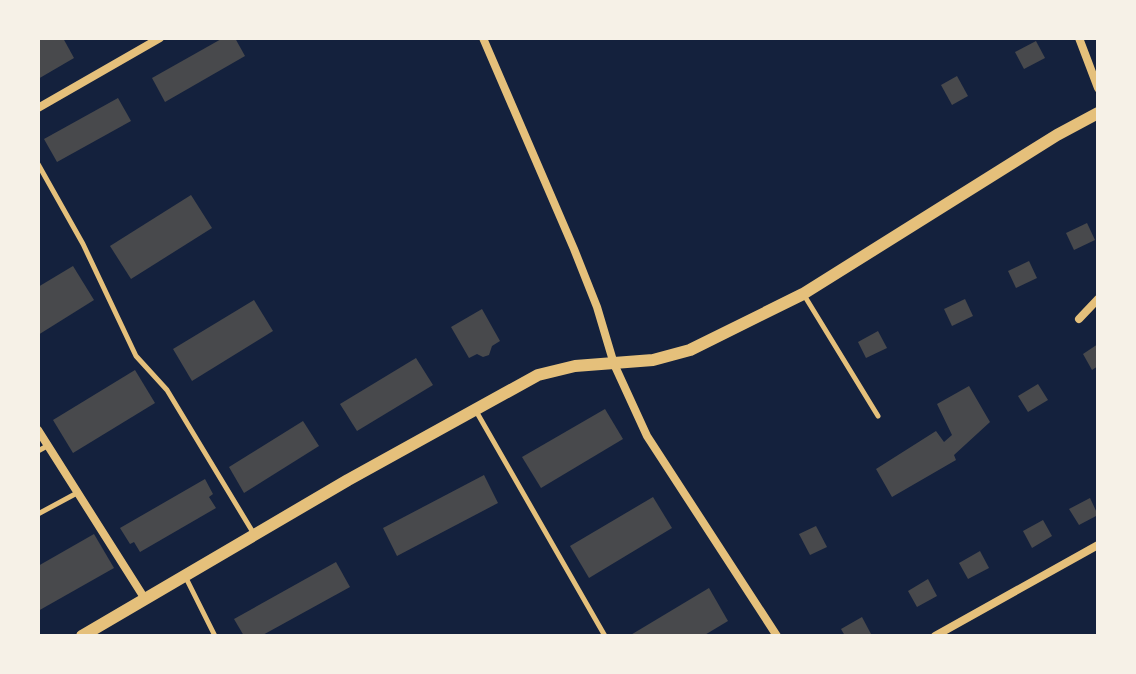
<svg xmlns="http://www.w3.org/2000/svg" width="1136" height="674" viewBox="0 0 1136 674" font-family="Lato,sans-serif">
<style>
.building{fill:#48494c}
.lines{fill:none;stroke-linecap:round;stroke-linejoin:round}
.service{stroke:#e5c07b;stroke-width:5}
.minor{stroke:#e5c07b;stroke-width:8}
.secondary{stroke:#e5c07b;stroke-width:12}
</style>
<rect width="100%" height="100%" fill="#14213d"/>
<g class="building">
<path d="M38,38H63L74,58L38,79Z"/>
<path d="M223,38H235L245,56L165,102L152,78Z"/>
<path d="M1036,41L1045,58L1024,69L1015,52Z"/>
<path d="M957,76L968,96L952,105L941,85Z"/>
<path d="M118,98L131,121L57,162L44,139Z"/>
<path d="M191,195L212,228L131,279L110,246Z"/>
<path d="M1087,223L1095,240L1074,250L1066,233Z"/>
<path d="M1029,261L1037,278L1016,288L1008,271Z"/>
<path d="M73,266L94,300L38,335V287Z"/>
<path d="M965,299L973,316L952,326L944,309Z"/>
<path d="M254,300L273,331L192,381L173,349Z"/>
<path d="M482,309L500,341L492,346L489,355L483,357L477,354L469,358L451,327Z"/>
<path d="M878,331L887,348L866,358L858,342Z"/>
<path d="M1098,344V366L1092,370L1083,354Z"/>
<path d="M416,358L433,385L357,431L340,404Z"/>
<path d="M135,370L155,403L73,453L53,420Z"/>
<path d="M1038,384L1048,400L1028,412L1018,396Z"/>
<path d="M969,386L990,422L954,455L956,460L892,497L876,469L936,431L944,442L952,435L937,404Z"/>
<path d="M605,409L623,439L541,488L522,457Z"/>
<path d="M303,421L319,446L244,493L229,467Z"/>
<path d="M484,475L498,503L397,556L383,528Z"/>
<path d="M205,479L213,494L209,497L216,508L140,552L134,542L130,544L120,528Z"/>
<path d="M653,497L672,528L589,578L570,546Z"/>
<path d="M1090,498L1098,515L1079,525L1069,509Z"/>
<path d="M1043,520L1052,536L1032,548L1023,531Z"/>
<path d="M816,526L827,547L810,555L799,534Z"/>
<path d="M94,534L114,568L38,611V566Z"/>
<path d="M980,551L989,568L968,579L959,563Z"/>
<path d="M336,562L350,587L261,636H244L234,619Z"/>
<path d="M928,579L937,596L917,607L908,591Z"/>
<path d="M709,588L728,621L703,636H629Z"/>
<path d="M862,617L871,634L845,636L841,629Z"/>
</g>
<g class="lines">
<g class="service">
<path d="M38,164L83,244L136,356L167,390L254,534"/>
<path d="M804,295L878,416"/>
<path d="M476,411L605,636"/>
<path d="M38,451L47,446"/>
<path d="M38,514L77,493"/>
<path d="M185,576L215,636"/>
</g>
<g class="minor">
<path d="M483,38L574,249L597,307L614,364L647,436L777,636"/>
<path d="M1079,38L1098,88"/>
<path d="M38,108L160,38"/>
<path d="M1079,319L1098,299"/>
<path d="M38,430L145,599"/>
<path d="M935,636L1098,545"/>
</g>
<path class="secondary" d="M82,636L348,480L538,375L575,366L653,360L690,350L803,294L1057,135L1098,113"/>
</g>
<rect width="1136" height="674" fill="none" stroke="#f6f1e7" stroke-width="80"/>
</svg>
